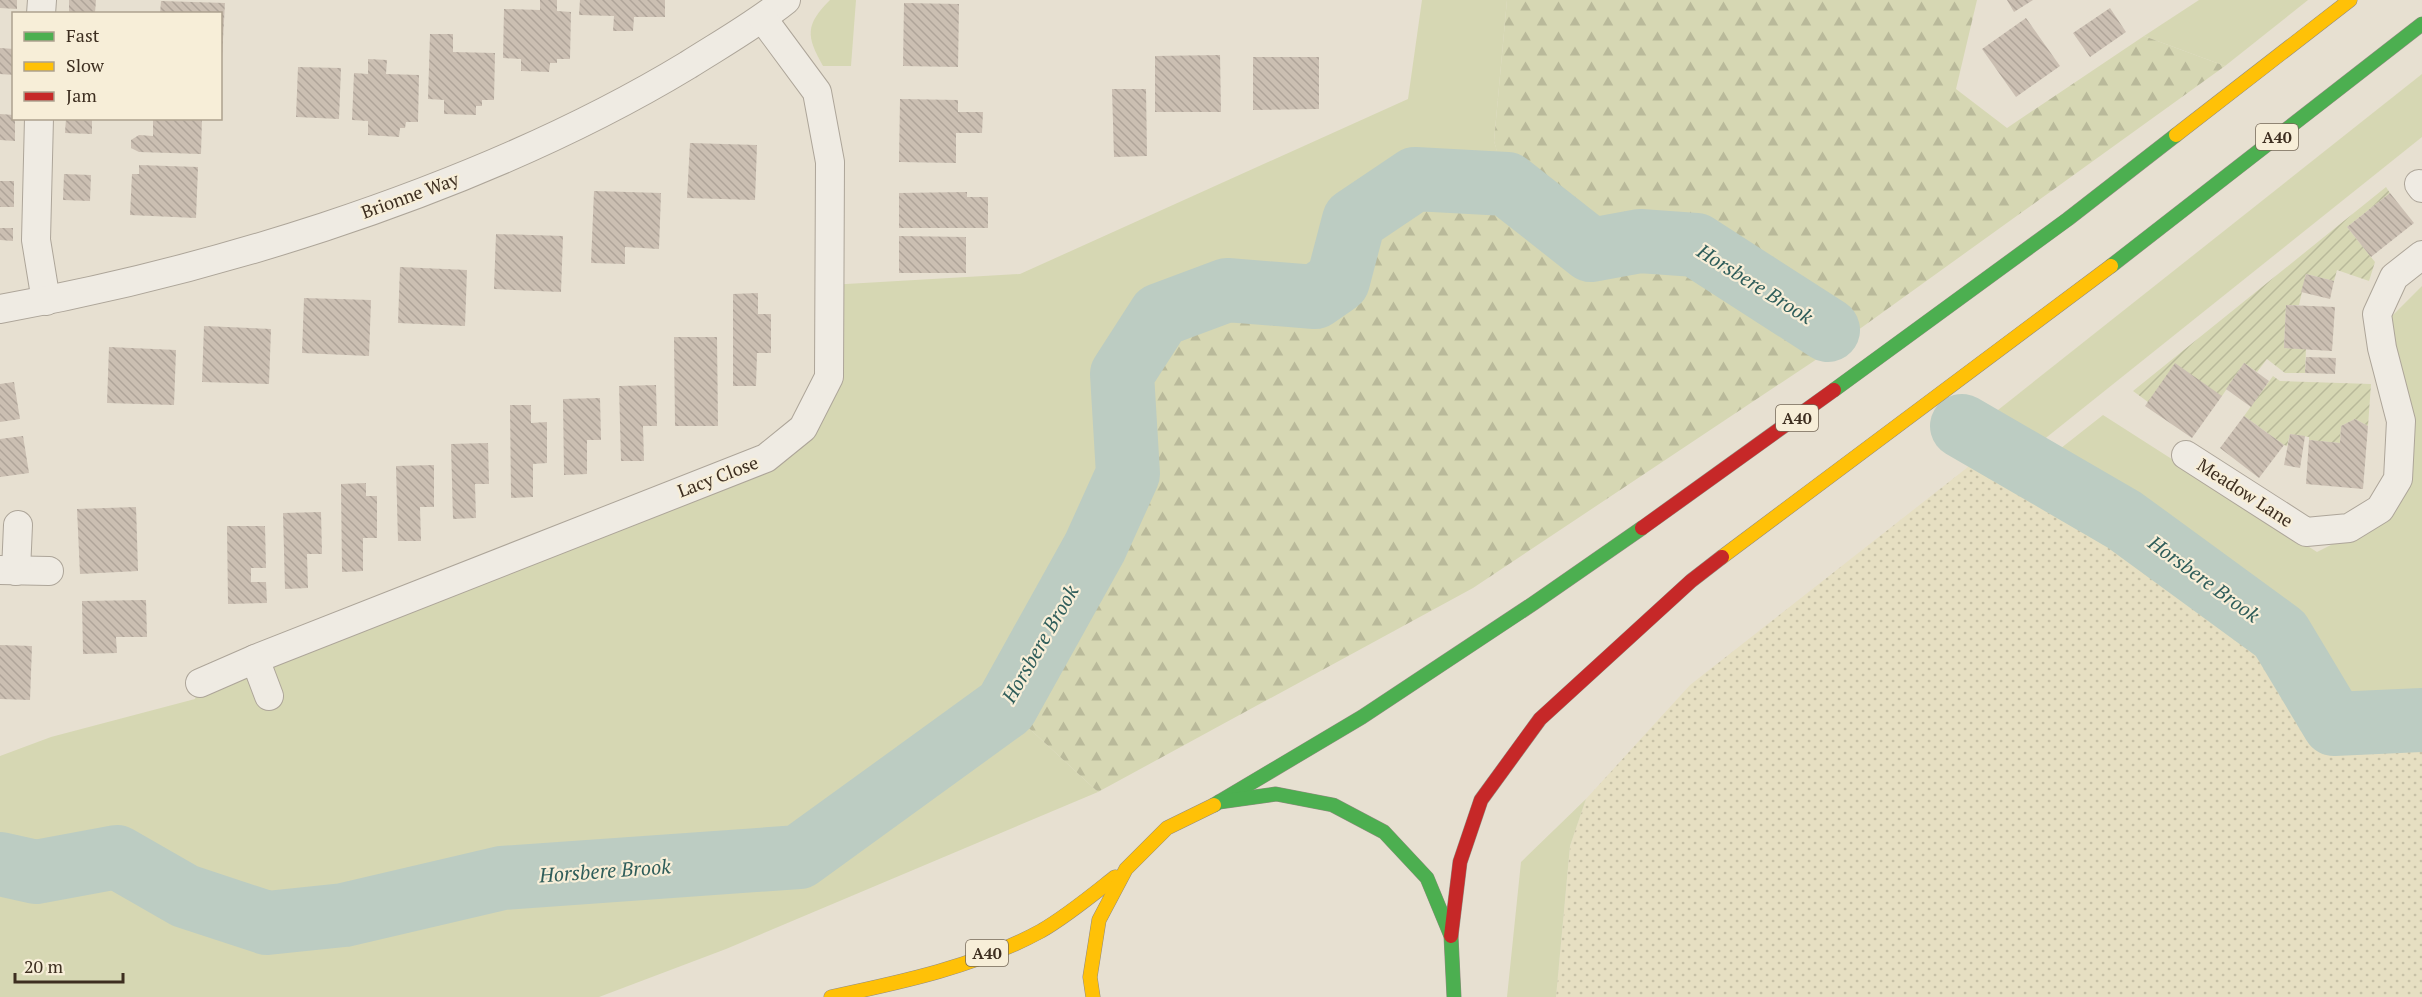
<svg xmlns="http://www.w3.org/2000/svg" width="2422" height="997" viewBox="0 0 2422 997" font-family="'PT Serif',serif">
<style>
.farmland{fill:url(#farmland-dots)}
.green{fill:#d6d7b3}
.forest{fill:url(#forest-firs)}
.garden{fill:url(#garden-furrows)}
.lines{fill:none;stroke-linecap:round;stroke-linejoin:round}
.river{stroke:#bcccc2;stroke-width:64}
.building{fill:url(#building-back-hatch)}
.street-casing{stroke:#ada599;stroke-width:30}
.fast-casing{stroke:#928b80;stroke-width:15}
.slow-casing{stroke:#928b80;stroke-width:15}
.jam-casing{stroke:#928b80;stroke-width:15}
.street{stroke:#efebe3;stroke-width:28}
.fast{stroke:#4caf50;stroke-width:14}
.slow{stroke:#ffc107;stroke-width:14}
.jam{stroke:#c62828;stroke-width:14}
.labels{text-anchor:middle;stroke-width:4.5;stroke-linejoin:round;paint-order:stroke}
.shield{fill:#f7eed8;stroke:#756857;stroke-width:1.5}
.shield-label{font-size:16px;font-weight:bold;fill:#3d2e20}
.street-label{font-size:18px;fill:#3d2e20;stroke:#f7eed8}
.water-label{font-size:20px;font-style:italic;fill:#2f5d5a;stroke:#f7eed8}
</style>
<defs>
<pattern id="farmland-dots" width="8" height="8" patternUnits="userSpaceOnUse" patternTransform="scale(1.5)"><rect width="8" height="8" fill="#e6dfc2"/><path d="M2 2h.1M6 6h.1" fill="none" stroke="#c6c0a6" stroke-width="1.8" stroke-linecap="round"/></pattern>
<pattern id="forest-firs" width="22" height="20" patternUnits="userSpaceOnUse" patternTransform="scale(1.5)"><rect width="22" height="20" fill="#d6d7b3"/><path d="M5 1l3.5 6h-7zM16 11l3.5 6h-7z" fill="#b9b99a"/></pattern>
<pattern id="garden-furrows" width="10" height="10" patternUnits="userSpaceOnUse" patternTransform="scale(1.5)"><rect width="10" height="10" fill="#d6d7b3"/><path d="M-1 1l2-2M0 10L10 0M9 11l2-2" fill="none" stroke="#b9b99a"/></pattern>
<pattern id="building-back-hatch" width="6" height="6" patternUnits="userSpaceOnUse" patternTransform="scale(1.5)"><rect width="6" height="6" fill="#cbbfb2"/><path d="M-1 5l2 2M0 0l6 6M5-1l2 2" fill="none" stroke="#afa499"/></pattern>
</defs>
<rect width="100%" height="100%" fill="#e7e0d1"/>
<path class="farmland" d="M1996,445L2124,520L2280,634L2334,724L2422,720V997H1556L1570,846L1586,799L1690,685Z"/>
<g class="green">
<path d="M830,0H856L851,66H823C806,36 805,25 830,0Z"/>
<path d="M1422,0H1507L1494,141L1507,184L1415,179L1354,220L1338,281L1315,297L1227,290L1122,374L1128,474L1095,547L1006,707L1098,792L726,949L599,997H0V756L51,737L195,699L200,683L766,458L829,377V285L1020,274L1408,99Z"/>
<path d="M2199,0H2308L2225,66L2144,36Z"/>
<path d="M2422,74V137L2037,445L1993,414Z"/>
<path d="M2422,286V720L2334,724L2280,634L2037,467L2103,415L2317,552L2396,512L2410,412L2388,320Z"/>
<path d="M1586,799L1570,846L1556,997H1507L1521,862Z"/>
</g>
<path class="forest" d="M1507,0H1977L1956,89L2007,128L2144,36L2225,66L1829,351L1473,588L1098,792L1006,707L1095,547L1128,474L1122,374L1160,315L1227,290L1315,297L1339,281L1354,220L1415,179L1506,184L1494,141Z"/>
<g class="garden">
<path d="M2386,187L2390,193L2347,227L2375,262L2369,281L2337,270L2334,281L2306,274L2299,305H2286L2284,348L2306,349L2305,373H2285L2267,359L2257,372L2244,363L2222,396L2148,402L2133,391Z"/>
<path d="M2273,376L2280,381L2371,384L2368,426L2355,419L2341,426L2340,443L2309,440V437L2290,434L2287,446L2284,445L2244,416Z"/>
</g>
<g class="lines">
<g class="river">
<path d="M1962,426L2124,520L2280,634L2334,724L2422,720"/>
<path d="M0,864L36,872L117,857L185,896L267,923L344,915L502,878L799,857L1006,707L1095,547L1128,474L1122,374L1160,315L1227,290L1315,297L1338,281L1354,220L1415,179L1507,184L1591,250L1640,241L1696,245L1828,330"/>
</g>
</g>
<g class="building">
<path d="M0,0H17V9L0,8Z"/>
<path d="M69,0H96L95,13L69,12Z"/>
<path d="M540,0H557V11L571,12L570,59H557V63H550L549,72L521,71V59L503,58L504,9L540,10Z"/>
<path d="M580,0H665V17H634L633,31H613L614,16L579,15Z"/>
<path d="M2007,0H2033L2014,12Z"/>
<path d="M161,1L225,3L222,57H220V14H160Z"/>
<path d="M904,3L959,4L958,67L903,66Z"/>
<path d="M2110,8L2126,32L2090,57L2073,33Z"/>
<path d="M2026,18L2060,66L2016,97L1982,49Z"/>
<path d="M430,34H453V52L495,53L494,100H482V106H476V115L444,114V100L428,99Z"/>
<path d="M0,48L14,49V75L0,74Z"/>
<path d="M1220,55L1221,112H1155V56Z"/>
<path d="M1253,57H1319V109L1253,110Z"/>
<path d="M368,59L387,60L386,74L419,75L418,122H406L405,128H400L399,137L368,135V121L352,120L354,73L368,74Z"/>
<path d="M298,67L341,68L339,119L296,117Z"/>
<path d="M1112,89H1146L1147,156L1114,157Z"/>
<path d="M900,99L958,100V112H983L982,133H956V163L899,162Z"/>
<path d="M0,114L14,115V118H15V141L0,140Z"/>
<path d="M66,118H92V134L65,133Z"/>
<path d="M153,118H202L201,154L139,152L131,148V140L139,135L153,136Z"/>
<path d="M690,143L757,145L755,200L687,198Z"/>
<path d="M139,165L198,167L196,218L130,215L132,174H139Z"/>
<path d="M64,174L91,175L90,201L63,200Z"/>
<rect x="0" y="181" width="14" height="26"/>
<path d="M594,191L661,193L659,249L625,247V264L591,263Z"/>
<path d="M967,192V197H988V228H899V193Z"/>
<path d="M2390,193L2414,223L2371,257L2347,227Z"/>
<path d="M0,228H13V241L0,240Z"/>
<path d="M496,234L563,236L561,292L494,289Z"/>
<path d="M899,236L966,237V273H899Z"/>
<path d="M400,267L467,270L465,326L398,323Z"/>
<path d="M2306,274L2334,281L2330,299L2301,292Z"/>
<path d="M758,293V314H771V353H757L756,386H733V294Z"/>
<path d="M304,298L371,300L369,356L302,353Z"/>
<path d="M2286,305L2335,307L2332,351L2284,348Z"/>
<path d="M204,326L271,329L269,384L202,382Z"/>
<path d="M674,337H717L718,426H675Z"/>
<path d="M109,347L176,350L174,405L107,403Z"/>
<path d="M2306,357L2336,358L2335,374L2305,373Z"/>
<path d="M2175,363L2222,396L2192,438L2145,406Z"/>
<path d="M2244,363L2269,381L2251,407L2226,389Z"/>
<path d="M14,382L20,419L0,422V384Z"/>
<path d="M656,385L657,426H643L644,461H621L619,386Z"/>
<path d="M600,398L601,440H587V474L564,475L563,399Z"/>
<path d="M510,405H531V423L547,422V463L533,464V497L511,498Z"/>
<path d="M2244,416L2284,445L2259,478L2220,448Z"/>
<path d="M2355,419L2368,426L2363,489L2306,484L2309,440L2340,443L2341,426Z"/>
<path d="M2290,434L2305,436L2300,468L2284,465Z"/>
<path d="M23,436L29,473L0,477V439Z"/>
<path d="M488,443L489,484H475L476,518L453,519L451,444Z"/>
<path d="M434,465V507H420L421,541H398L396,466Z"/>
<path d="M366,483V496H377V538H363V571L342,572L341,484Z"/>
<path d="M136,507L138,571L80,574L77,509Z"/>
<path d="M321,512L322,554H307L308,588L285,589L283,513Z"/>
<path d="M227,526H265L266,568H251V582H266L267,603L228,604Z"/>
<path d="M146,600L147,637H116L117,653L83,654L82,601Z"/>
<path d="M0,645L32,646L30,700L0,699Z"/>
</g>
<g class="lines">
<defs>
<g id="street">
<path d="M41,14L42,0"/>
<path d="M39,118L36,240L46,301"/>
<path d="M2419,184L2422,188"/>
<path d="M0,309C112,289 217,262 324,227C451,185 574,134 688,65C721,44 755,25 786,0"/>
<path d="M2186,455L2306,532L2349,528L2380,509L2398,479L2401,421L2382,348L2377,314L2394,277L2422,255"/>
<path d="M0,570L49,571"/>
<path d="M16,571L18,525"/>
<path d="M255,659L269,696"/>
<path d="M200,683L255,659L766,458L803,428L829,377L830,162L817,92L763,19"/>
</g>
<g id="fast">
<path d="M2111,266L2422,24"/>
<path d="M1834,390L2068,219L2176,135"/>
<path d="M1219,802L1362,717L1534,603L1642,528"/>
<path d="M1214,805L1219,802L1276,794L1333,805L1384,832L1427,878L1451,936L1454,997"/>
</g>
<g id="slow">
<path d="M2176,135L2350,0"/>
<path d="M1722,557L2111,266"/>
<path d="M831,997C902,982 977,966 1041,931C1067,916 1091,896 1115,877"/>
<path d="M1093,997L1090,977L1099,920L1126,869L1167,828L1214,805"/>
</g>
<g id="jam">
<path d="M1642,528L1834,390"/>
<path d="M1451,936L1460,862L1481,800L1540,719L1691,581L1722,557"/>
</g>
</defs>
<use href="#street" class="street-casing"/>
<use href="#fast" class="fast-casing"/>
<use href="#slow" class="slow-casing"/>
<use href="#jam" class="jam-casing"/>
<use href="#street" class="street"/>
<use href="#fast" class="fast"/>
<use href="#slow" class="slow"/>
<use href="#jam" class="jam"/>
</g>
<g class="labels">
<g class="shield">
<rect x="2256" y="124" width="42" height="26" rx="4.5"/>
<rect x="1776" y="405" width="42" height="26" rx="4.5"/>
<rect x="966" y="940" width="42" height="26" rx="4.5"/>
</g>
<g class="shield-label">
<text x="2277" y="143">A40</text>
<text x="1797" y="424">A40</text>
<text x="987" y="959">A40</text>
</g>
<g class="street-label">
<text transform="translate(410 196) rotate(-20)" y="6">Brionne Way</text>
<text transform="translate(718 477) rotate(-21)" y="6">Lacy Close</text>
<text transform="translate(2245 493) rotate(33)" y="6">Meadow Lane</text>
</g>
<g class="water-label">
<text transform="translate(1755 284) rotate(32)" y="7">Horsbere Brook</text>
<text transform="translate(2204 579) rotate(36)" y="7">Horsbere Brook</text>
<text transform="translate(1040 644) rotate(-60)" y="7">Horsbere Brook</text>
<text transform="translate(605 871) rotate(-4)" y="7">Horsbere Brook</text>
</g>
</g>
<rect x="12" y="12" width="210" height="108" fill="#f7eed8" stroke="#ada18e" stroke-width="1.5"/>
<rect x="24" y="32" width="30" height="9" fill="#4caf50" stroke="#ada18e" stroke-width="1.5"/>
<text x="66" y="42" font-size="18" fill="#3d2e20">Fast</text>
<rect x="24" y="62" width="30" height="9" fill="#ffc107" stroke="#ada18e" stroke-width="1.5"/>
<text x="66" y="72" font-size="18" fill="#3d2e20">Slow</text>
<rect x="24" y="92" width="30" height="9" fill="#c62828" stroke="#ada18e" stroke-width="1.5"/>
<text x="66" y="102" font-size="18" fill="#3d2e20">Jam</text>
<path d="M15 973v9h108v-9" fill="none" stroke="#3d2e20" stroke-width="3"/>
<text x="24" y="973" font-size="18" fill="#3d2e20" stroke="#f7eed8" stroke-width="4.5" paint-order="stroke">20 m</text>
</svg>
